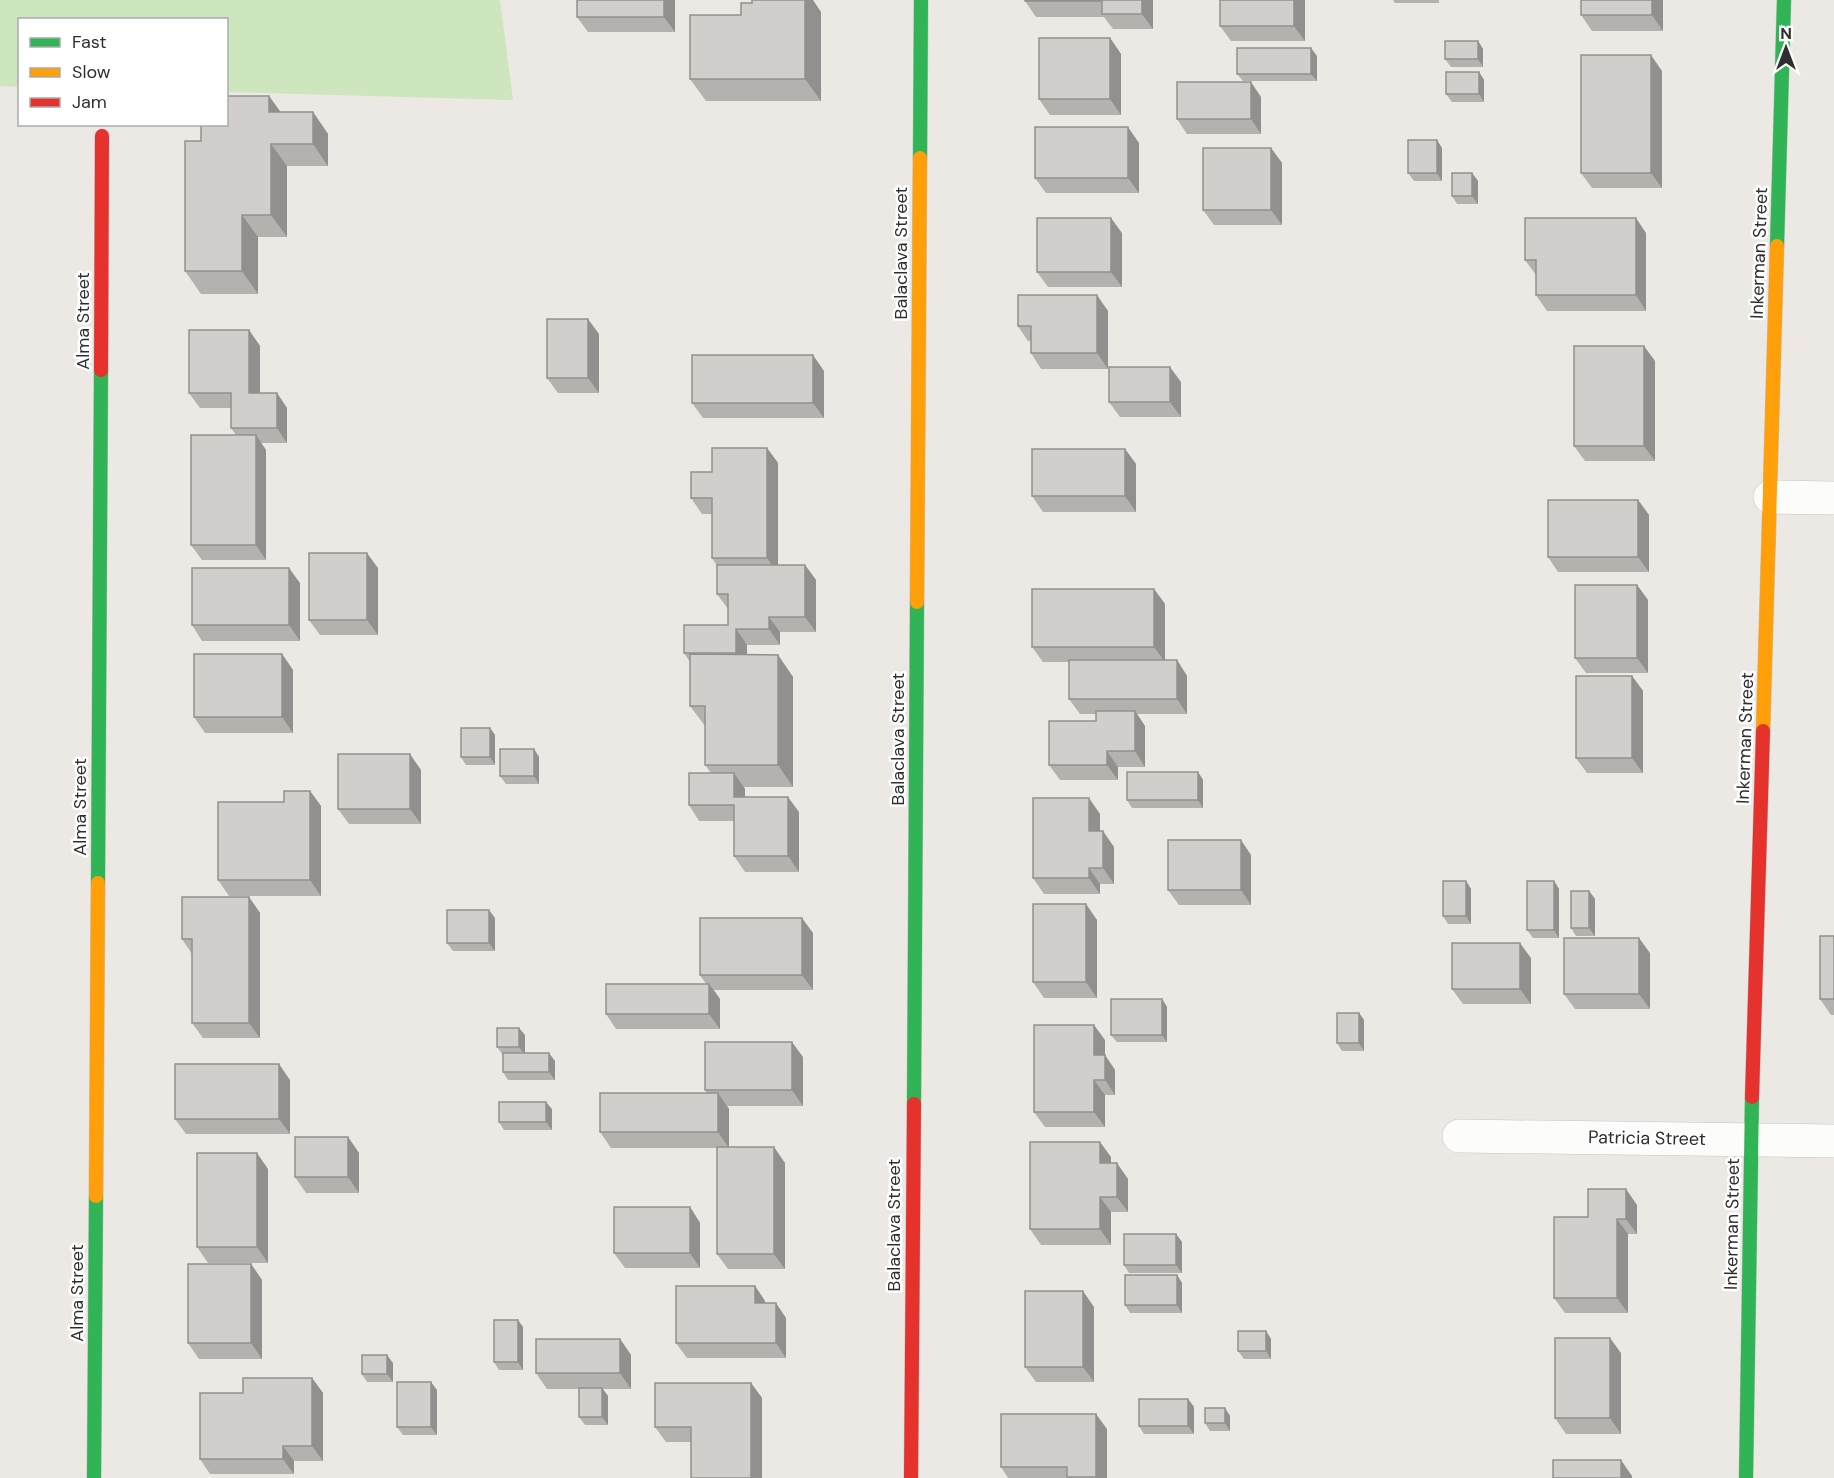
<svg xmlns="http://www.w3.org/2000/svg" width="1834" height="1478" viewBox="0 0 1834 1478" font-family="'DM Sans',sans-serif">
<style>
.green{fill:#cee6be}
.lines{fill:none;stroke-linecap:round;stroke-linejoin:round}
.street-casing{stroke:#c5c4c5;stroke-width:34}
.fast-casing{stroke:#c5c4c5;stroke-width:15}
.slow-casing{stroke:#c5c4c5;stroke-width:15}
.jam-casing{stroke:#c5c4c5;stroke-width:15}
.street{stroke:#fcfcfb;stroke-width:33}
.fast{stroke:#30b455;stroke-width:14}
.slow{stroke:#ff9f0a;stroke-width:14}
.jam{stroke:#e5322d;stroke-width:14}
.wall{fill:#b4b1af}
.shaded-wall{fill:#92908e}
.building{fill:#d1cecb;stroke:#92908e;stroke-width:1.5}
.labels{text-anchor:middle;stroke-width:5;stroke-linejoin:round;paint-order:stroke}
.street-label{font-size:18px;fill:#2e2e2e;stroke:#fff}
</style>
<rect width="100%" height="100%" fill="#ece8e4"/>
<path class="green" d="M0,0H500L513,100L227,92L226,20H20L19,87L0,86Z"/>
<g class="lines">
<defs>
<g id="street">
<path d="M1770,497L1834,498"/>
<path d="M1459,1136L1834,1141"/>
</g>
<g id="fast">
<path d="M920,158L921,0"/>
<path d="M1777,246L1784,0"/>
<path d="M98,883L101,370"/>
<path d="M914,1104L917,602"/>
<path d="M94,1478L96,1196"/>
<path d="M1746,1478L1752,1097"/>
</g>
<g id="slow">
<path d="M917,602L920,158"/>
<path d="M1763,731L1777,246"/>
<path d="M96,1196L98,883"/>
</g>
<g id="jam">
<path d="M101,370L102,136"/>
<path d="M1752,1097L1763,731"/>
<path d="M911,1478L914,1104"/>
</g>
</defs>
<use href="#street" class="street-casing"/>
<use href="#fast" class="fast-casing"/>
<use href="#slow" class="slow-casing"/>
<use href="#jam" class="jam-casing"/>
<use href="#street" class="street"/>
<use href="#fast" class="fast"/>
<use href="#slow" class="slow"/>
<use href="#jam" class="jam"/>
</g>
<g class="wall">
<path d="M675,0V32H588L577,17Z"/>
<path d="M1153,0V29H1113L1104,17H1036L1025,1Z"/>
<path d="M1305,0V41H1231L1220,26Z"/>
<path d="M1393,0H1439V3H1395Z"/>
<path d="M1663,0V31H1592L1581,15Z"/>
<path d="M821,12V101H706L690,79L741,15Z"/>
<path d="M1110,38L1121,54V115H1050L1039,99Z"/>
<path d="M1478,41L1483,49V67H1451L1445,59Z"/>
<path d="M1317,56V81H1243L1237,74Z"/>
<path d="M1662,71V188H1592L1581,173Z"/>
<path d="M1479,72L1484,80V102H1452L1446,94Z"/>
<path d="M269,96L280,112H313L328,134V166H287V237H258V294H201L185,271L201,141Z"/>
<path d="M1261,97V134H1187L1177,119Z"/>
<path d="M1139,143V193H1046L1035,178Z"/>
<path d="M1271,148L1282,163V225H1214L1203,210Z"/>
<path d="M1442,148V181H1414L1408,173Z"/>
<path d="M1472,173L1478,181V204H1457L1452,196Z"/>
<path d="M1122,233V287H1048L1037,272Z"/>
<path d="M1646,233V311H1547L1536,295V275L1525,260Z"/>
<path d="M1108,311V369H1041L1031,353V341H1028L1018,326Z"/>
<path d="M249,330L260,346V393H277L287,408V443H261L266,450V560H202L191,545L236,435L231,428V408H200L189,393Z"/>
<path d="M599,334V393H558L547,378Z"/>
<path d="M1655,361V461H1585L1574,446Z"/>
<path d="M824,371V418H703L692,403Z"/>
<path d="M1181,382V417H1120L1109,402Z"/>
<path d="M767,448L778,463V565H805L816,580V632H780V645H747V654L778,655L793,677V787H744L745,789V797L799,812V872H745L734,856V821H699L689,805L711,773L705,765V726L690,706V662L684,653L728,625V609L717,594V566L712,558V514H702L691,498L712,472Z"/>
<path d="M1125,449L1136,464V512H1043L1032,496Z"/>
<path d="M1638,500L1649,515V572H1558L1548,557Z"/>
<path d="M378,568V635H320L309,620Z"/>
<path d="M300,583V641H202L192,625Z"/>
<path d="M1637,585L1648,600V673H1586L1575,658Z"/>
<path d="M1154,589L1165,604V660H1177L1187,676V714H1137L1145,726V767H1118V780H1060L1049,765L1096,721V714H1080L1069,699V662H1043L1032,647Z"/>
<path d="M282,654L293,670V733H205L194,717Z"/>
<path d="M1632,676L1643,691V773H1587L1576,758Z"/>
<path d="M490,728L495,735V765H466L461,757Z"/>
<path d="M534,749L539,757V784H506L500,776Z"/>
<path d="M421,770V824H349L338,809Z"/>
<path d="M1198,772L1203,780V808H1132L1127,800Z"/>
<path d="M310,791L321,806V896H229L218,880Z"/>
<path d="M1100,814V831L1114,847V884H1100V894H1044L1033,878Z"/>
<path d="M1251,855V905H1179L1168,890Z"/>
<path d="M1466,881L1471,889V924H1448L1443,916Z"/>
<path d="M1554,881L1559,889V938H1533L1527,930Z"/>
<path d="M1589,891L1595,899V936H1576L1571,928Z"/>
<path d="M249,897L260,913V1038H203L192,1023V954L182,939Z"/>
<path d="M495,918V951H453L447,943Z"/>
<path d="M1097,920V998H1044L1033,982Z"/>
<path d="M813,933V990H714L720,999V1029H616L606,1014L706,984L700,975Z"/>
<path d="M1834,936V1015H1831L1820,999Z"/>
<path d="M1650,953V1009H1575L1564,994Z"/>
<path d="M1531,958V1004H1463L1452,989Z"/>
<path d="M1162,999L1167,1007V1042H1117L1111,1035Z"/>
<path d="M1359,1013L1364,1020V1051H1342L1337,1043Z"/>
<path d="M525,1035V1053L555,1061V1080H508L503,1072V1055L497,1047Z"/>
<path d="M1105,1040V1055L1115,1070V1095H1105V1127H1045L1034,1112Z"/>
<path d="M803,1057V1106H727L729,1109V1147L785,1163V1269H728L717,1254V1148H611L600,1132L707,1093L705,1090Z"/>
<path d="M290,1080V1134H186L175,1119Z"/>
<path d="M552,1109V1130H504L499,1122Z"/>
<path d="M348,1137L359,1153V1193H306L295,1177Z"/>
<path d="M1111,1157V1163L1128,1179V1212H1111V1245H1041L1030,1229Z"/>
<path d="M268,1169V1263H208L197,1247Z"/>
<path d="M1637,1205V1234H1628V1313H1565L1554,1298L1588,1217Z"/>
<path d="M690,1207L700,1223V1268H625L614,1253Z"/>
<path d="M1176,1234L1182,1242V1273H1129L1124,1265Z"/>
<path d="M251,1264L262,1280V1359H199L188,1343Z"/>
<path d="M1177,1275L1182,1283V1313H1130L1125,1305Z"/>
<path d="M755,1286L765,1301V1303L786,1318V1358H687L676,1343Z"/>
<path d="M1094,1307V1382H1036L1025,1367Z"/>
<path d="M523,1327V1370H499L494,1362Z"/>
<path d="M1266,1331L1271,1339V1359H1244L1238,1351Z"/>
<path d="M620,1339L631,1355V1389H603L608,1396V1425H585L579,1417V1389H547L536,1373Z"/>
<path d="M1621,1353V1434H1566L1555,1418Z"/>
<path d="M393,1363V1382H367L362,1374Z"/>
<path d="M312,1378L323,1393V1461H294V1474H210L200,1459Z"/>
<path d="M751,1383L762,1398V1478L691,1442H666L655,1427Z"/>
<path d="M437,1390V1435H403L397,1427Z"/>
<path d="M1188,1399L1194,1407V1434H1144L1139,1426Z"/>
<path d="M1225,1408L1230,1416V1431H1210L1205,1423Z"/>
<path d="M1107,1429V1478H1008L1001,1467Z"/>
</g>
<g class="shaded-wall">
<path d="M664,0H675V32L664,17Z"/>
<path d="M805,0H813L821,12V101L805,79Z"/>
<path d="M1142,0H1153V29L1142,14Z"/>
<path d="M1294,0H1305V41L1294,26Z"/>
<path d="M1652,0H1663V31L1652,15Z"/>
<path d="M1110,38L1121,54V115L1110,99Z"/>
<path d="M1478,41L1483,49V67L1478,59Z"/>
<path d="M1311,48L1317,56V81L1311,74Z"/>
<path d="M1651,55L1662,71V188L1651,173Z"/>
<path d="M1479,72L1484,80V102L1479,94Z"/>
<path d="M1251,82L1261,97V134L1251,119Z"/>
<path d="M269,96L285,118L269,112Z"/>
<path d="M313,112L328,134V166L313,144Z"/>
<path d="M1128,127L1139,143V193L1128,178Z"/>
<path d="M1437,140L1442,148V181L1437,173Z"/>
<path d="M271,144L287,166V237L271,215Z"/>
<path d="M1271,148L1282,163V225L1271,210Z"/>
<path d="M1472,173L1478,181V204L1472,196Z"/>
<path d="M242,215L258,237V294L242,271Z"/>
<path d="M1111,218L1122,233V287L1111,272Z"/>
<path d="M1636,218L1646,233V311L1636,295Z"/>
<path d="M1097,295L1108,311V369L1097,353Z"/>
<path d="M588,319L599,334V393L588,378Z"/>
<path d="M249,330L260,346V408L249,393Z"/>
<path d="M1644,346L1655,361V461L1644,446Z"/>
<path d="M813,355L824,371V418L813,403Z"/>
<path d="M1170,367L1181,382V417L1170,402Z"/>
<path d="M277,393L287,408V443L277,428Z"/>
<path d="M256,435L266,450V560L256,545Z"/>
<path d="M767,448L778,463V574L767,558Z"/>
<path d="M1125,449L1136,464V512L1125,496Z"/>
<path d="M1638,500L1649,515V572L1638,557Z"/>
<path d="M367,553L378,568V635L367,620Z"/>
<path d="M805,565L816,580V632L805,617Z"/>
<path d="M289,568L300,583V641L289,625Z"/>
<path d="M1637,585L1648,600V673L1637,658Z"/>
<path d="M1154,589L1165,604V662L1154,647Z"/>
<path d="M769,617L780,632V645L769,629Z"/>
<path d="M736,629L747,645V668L736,653Z"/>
<path d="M282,654L293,670V733L282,717Z"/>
<path d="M778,655L793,677V787L778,765Z"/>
<path d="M1177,660L1187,676V714L1177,699Z"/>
<path d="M1632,676L1643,691V773L1632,758Z"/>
<path d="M1135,711L1145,726V767L1135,751Z"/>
<path d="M490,728L495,735V765L490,757Z"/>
<path d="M534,749L539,757V784L534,776Z"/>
<path d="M1107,751L1118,767V780L1107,765Z"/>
<path d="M410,754L421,770V824L410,809Z"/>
<path d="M1198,772L1203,780V808L1198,800Z"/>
<path d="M734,773L745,789V812L734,797Z"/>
<path d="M310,791L321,806V896L310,880Z"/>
<path d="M788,797L799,812V872L788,856Z"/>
<path d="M1089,798L1100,814V847L1089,831Z"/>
<path d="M1103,831L1114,847V884L1103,868Z"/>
<path d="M1241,840L1251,855V905L1241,890Z"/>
<path d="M1089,868L1100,884V894L1089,878Z"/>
<path d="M1466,881L1471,889V924L1466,916Z"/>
<path d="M1554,881L1559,889V938L1554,930Z"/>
<path d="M1589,891L1595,899V936L1589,928Z"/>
<path d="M249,897L260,913V1038L249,1023Z"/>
<path d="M1086,904L1097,920V998L1086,982Z"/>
<path d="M489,910L495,918V951L489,943Z"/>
<path d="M802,918L813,933V990L802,975Z"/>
<path d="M1639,938L1650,953V1009L1639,994Z"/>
<path d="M1520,943L1531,958V1004L1520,989Z"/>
<path d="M709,984L720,999V1029L709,1014Z"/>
<path d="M1162,999L1167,1007V1042L1162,1035Z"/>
<path d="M1359,1013L1364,1020V1051L1359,1043Z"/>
<path d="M1094,1025L1105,1040V1055L1115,1070V1095L1105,1080L1094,1055Z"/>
<path d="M519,1028L525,1035V1055L519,1047Z"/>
<path d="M792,1042L803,1057V1106L792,1090Z"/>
<path d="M549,1053L555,1061V1080L549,1072Z"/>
<path d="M279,1064L290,1080V1134L279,1119Z"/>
<path d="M1094,1080L1105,1095V1127L1094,1112Z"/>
<path d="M718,1093L729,1109V1148L718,1132Z"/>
<path d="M546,1102L552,1109V1130L546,1122Z"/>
<path d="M348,1137L359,1153V1193L348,1177Z"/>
<path d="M1100,1142L1111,1157V1179L1100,1163Z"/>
<path d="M774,1147L785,1163V1269L774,1254Z"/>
<path d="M257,1153L268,1169V1263L257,1247Z"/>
<path d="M1117,1163L1128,1179V1212L1117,1197Z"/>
<path d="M1626,1189L1637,1205V1234L1626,1219Z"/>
<path d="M1100,1197L1111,1212V1245L1100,1229Z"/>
<path d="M690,1207L700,1223V1268L690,1253Z"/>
<path d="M1617,1219L1628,1234V1313L1617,1298Z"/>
<path d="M1176,1234L1182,1242V1273L1176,1265Z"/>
<path d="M251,1264L262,1280V1359L251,1343Z"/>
<path d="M1177,1275L1182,1283V1313L1177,1305Z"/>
<path d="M755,1286L765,1301V1318L755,1303Z"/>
<path d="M1083,1291L1094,1307V1382L1083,1367Z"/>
<path d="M776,1303L786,1318V1358L776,1343Z"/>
<path d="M518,1320L523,1327V1370L518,1362Z"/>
<path d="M1266,1331L1271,1339V1359L1266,1351Z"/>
<path d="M1610,1338L1621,1353V1434L1610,1418Z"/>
<path d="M620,1339L631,1355V1389L620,1373Z"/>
<path d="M387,1355L393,1363V1382L387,1374Z"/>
<path d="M312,1378L323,1393V1461L312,1446Z"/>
<path d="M431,1382L437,1390V1435L431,1427Z"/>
<path d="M751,1383L762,1398V1478H751Z"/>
<path d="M602,1388L608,1396V1425L602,1417Z"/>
<path d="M1188,1399L1194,1407V1434L1188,1426Z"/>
<path d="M1225,1408L1230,1416V1431L1225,1423Z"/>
<path d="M1096,1414L1107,1429V1478H1097L1096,1477Z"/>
<path d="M283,1446L294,1461V1474L283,1459Z"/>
<path d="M1621,1460L1632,1476V1478H1621Z"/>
</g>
<g class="building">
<rect x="577" y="0" width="87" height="17"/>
<path d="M752,0H805V79H690V15H741V3H752Z"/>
<path d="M1025,0H1142V14H1102V1H1025Z"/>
<rect x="1220" y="0" width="74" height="26"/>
<rect x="1581" y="0" width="71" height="15"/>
<rect x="1039" y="38" width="71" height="61"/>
<rect x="1445" y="41" width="33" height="18"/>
<rect x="1237" y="48" width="74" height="26"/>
<rect x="1581" y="55" width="70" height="118"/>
<rect x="1446" y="72" width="33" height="22"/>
<rect x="1177" y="82" width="74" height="37"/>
<path d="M226,96H269V112H313V144H271V215H242V271H185V141H201V124H226Z"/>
<rect x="1035" y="127" width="93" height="51"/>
<rect x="1408" y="140" width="29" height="33"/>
<rect x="1203" y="148" width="68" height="62"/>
<rect x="1452" y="173" width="20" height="23"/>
<rect x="1037" y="218" width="74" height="54"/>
<path d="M1525,218H1636V295H1536V260H1525Z"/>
<path d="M1018,295H1097V353H1031V326H1018Z"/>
<rect x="547" y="319" width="41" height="59"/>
<path d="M189,330H249V393H277V428H231V393H189Z"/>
<rect x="1574" y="346" width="70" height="100"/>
<rect x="692" y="355" width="121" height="48"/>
<rect x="1109" y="367" width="61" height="35"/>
<rect x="191" y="435" width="65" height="110"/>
<path d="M712,448H767V558H712V498H691V472H712Z"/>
<rect x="1032" y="449" width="93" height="47"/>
<rect x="1548" y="500" width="90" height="57"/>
<rect x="309" y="553" width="58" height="67"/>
<path d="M717,565H805V617H769V629H736V653H684V625H728V594H717Z"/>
<rect x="192" y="568" width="97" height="57"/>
<rect x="1575" y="585" width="62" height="73"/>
<rect x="1032" y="589" width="122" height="58"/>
<rect x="194" y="654" width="88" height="63"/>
<path d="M690,654L778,655V765H705V706H690Z"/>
<rect x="1069" y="660" width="108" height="39"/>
<rect x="1576" y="676" width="56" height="82"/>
<path d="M1096,711H1135V751H1107V765H1049V721H1096Z"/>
<rect x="461" y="728" width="29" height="29"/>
<rect x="500" y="749" width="34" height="27"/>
<rect x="338" y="754" width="72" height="55"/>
<rect x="1127" y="772" width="71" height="28"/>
<path d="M689,773H734V797H788V856H734V805H689Z"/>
<path d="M284,791H310V880H218V802H284Z"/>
<path d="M1033,798H1089V831H1103V868H1089V878H1033Z"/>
<rect x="1168" y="840" width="73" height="50"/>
<rect x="1443" y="881" width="23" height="35"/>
<rect x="1527" y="881" width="27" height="49"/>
<rect x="1571" y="891" width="18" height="37"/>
<path d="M182,897H249V1023H192V939H182Z"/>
<rect x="1033" y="904" width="53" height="78"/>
<rect x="447" y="910" width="42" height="33"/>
<rect x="700" y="918" width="102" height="57"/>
<rect x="1820" y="936" width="14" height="63"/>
<rect x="1564" y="938" width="75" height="56"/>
<rect x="1452" y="943" width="68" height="46"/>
<rect x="606" y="984" width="103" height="30"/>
<rect x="1111" y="999" width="51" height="36"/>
<rect x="1337" y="1013" width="22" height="30"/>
<path d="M1034,1025H1094V1055H1105V1080H1094V1112H1034Z"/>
<rect x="497" y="1028" width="22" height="19"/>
<rect x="705" y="1042" width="87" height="48"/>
<rect x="503" y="1053" width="46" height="19"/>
<rect x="175" y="1064" width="104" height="55"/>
<rect x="600" y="1093" width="118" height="39"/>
<rect x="499" y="1102" width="47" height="20"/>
<rect x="295" y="1137" width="53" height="40"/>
<path d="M1030,1142H1100V1163H1117V1197H1100V1229H1030Z"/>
<rect x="717" y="1147" width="57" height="107"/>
<rect x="197" y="1153" width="60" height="94"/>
<path d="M1588,1189H1626V1219H1617V1298H1554V1217H1588Z"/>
<rect x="614" y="1207" width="76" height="46"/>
<rect x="1124" y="1234" width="52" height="31"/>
<rect x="188" y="1264" width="63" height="79"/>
<rect x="1125" y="1275" width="52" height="30"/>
<path d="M676,1286H755V1303H776V1343H676Z"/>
<rect x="1025" y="1291" width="58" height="76"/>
<rect x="494" y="1320" width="24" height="42"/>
<rect x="1238" y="1331" width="28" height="20"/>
<rect x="1555" y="1338" width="55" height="80"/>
<rect x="536" y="1339" width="84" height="34"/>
<rect x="362" y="1355" width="25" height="19"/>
<path d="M243,1378H312V1446H283V1459H200V1393H243Z"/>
<rect x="397" y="1382" width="34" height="45"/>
<path d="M655,1383H751V1478H691V1427H655Z"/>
<rect x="579" y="1388" width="23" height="29"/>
<rect x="1139" y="1399" width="49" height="27"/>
<rect x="1205" y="1408" width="20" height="15"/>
<path d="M1001,1414H1096V1477H1067V1467H1001Z"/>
<rect x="1553" y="1460" width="68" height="18"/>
</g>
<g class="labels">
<g class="street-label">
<text transform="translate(901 253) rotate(-90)" y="6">Balaclava Street</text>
<text transform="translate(1759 253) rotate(-88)" y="6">Inkerman Street</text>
<text transform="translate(83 321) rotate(-90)" y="6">Alma Street</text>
<text transform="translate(1745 738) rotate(-88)" y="6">Inkerman Street</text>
<text transform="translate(898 739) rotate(-90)" y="6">Balaclava Street</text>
<text transform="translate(80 807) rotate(-90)" y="6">Alma Street</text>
<text transform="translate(1647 1138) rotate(1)" y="6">Patricia Street</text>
<text transform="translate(1732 1224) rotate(-89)" y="6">Inkerman Street</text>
<text transform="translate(894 1225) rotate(-90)" y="6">Balaclava Street</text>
<text transform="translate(77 1293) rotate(-90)" y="6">Alma Street</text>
</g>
</g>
<rect x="18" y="18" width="210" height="108" fill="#ffffff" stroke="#ababab" stroke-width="1.5"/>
<rect x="30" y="38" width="30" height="9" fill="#30b455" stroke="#ababab" stroke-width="1.5"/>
<text x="72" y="48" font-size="18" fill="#2e2e2e">Fast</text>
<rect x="30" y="68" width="30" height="9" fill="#ff9f0a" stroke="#ababab" stroke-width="1.5"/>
<text x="72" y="78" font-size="18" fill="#2e2e2e">Slow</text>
<rect x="30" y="98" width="30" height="9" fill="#e5322d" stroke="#ababab" stroke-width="1.5"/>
<text x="72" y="108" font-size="18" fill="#2e2e2e">Jam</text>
<g transform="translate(1786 48)" stroke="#ffffff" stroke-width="4.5" paint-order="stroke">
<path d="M0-4.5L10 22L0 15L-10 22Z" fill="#2e2e2e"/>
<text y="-9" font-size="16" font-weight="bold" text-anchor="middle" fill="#2e2e2e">N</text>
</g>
</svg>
